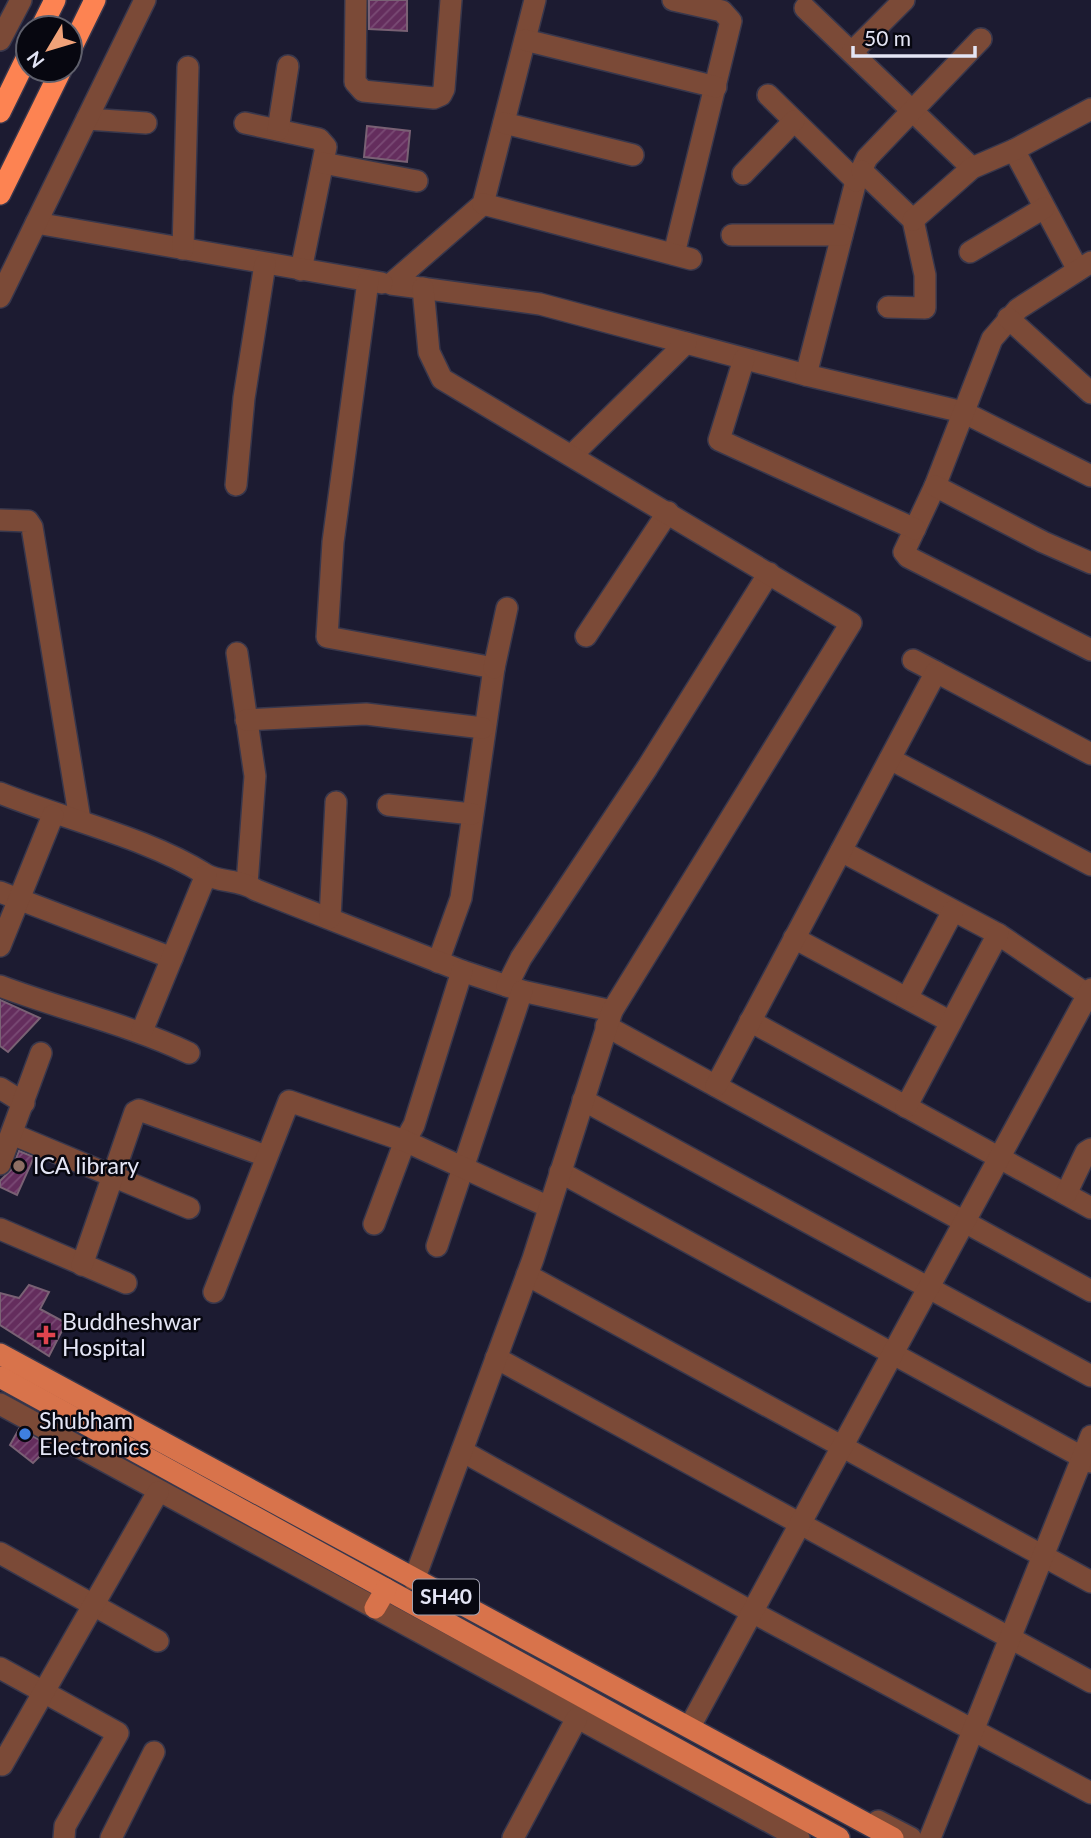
<svg xmlns="http://www.w3.org/2000/svg" width="1091" height="1838" viewBox="0 0 1091 1838" font-family="Lato,sans-serif">
<style>
.building{fill:url(#building-hatch);stroke:#796174;stroke-width:2}
.lines{fill:none;stroke-linecap:round;stroke-linejoin:round}
.minor-casing{stroke:#38374c;stroke-width:24}
.major-casing{stroke:#38374c;stroke-width:24}
.highway-casing{stroke:#38374c;stroke-width:24}
.minor{stroke:#7b4a37;stroke-width:21}
.major{stroke:#d8734b;stroke-width:21}
.highway{stroke:#fd8352;stroke-width:21}
.education-dot{fill:#8d6e63;stroke:#070710;stroke-width:2.5}
.health-dot{fill:#e0444e;stroke:#070710;stroke-width:2.5}
.shop-dot{fill:#3f7fe0;stroke:#070710;stroke-width:2.5}
.labels{text-anchor:middle;stroke-width:5;stroke-linejoin:round;paint-order:stroke}
.shield{fill:#070710;stroke:#a2a2b0;stroke-width:2}
.shield-label{font-size:21px;font-weight:bold;fill:#e4e5f5}
.poi-label{font-size:23px;fill:#e4e5f5;stroke:#070710;text-anchor:start}
</style>
<defs>
<pattern id="building-hatch" width="6" height="6" patternUnits="userSpaceOnUse" patternTransform="scale(1.75)"><rect width="6" height="6" fill="#642d5d"/><path d="M-1 1l2-2M0 6l6-6M5 7l2-2" fill="none" stroke="#7a4b75"/></pattern>
</defs>
<rect width="100%" height="100%" fill="#1c1b31"/>
<g class="building">
<path d="M369,0H407V31L369,29Z"/>
<path d="M367,126L410,131L407,162L364,157Z"/>
<path d="M0,1000L40,1018L8,1052L0,1046Z"/>
<path d="M19,1151L34,1157L17,1195L0,1187V1181L12,1169Z"/>
<path d="M29,1285L49,1292L40,1309L66,1323L49,1356L0,1325V1293L19,1298Z"/>
<path d="M19,1429L38,1439L47,1449L33,1463L10,1445Z"/>
</g>
<g class="lines">
<defs>
<g id="minor">
<path d="M356,0L355,82L363,91L434,98L441,95L444,89L451,0"/>
<path d="M535,0L483,204L391,284L540,304L806,375"/>
<path d="M673,0L722,11L731,21L674,254"/>
<path d="M805,8L972,168"/>
<path d="M981,39L867,158L856,181L806,375L963,412L1091,476"/>
<path d="M0,40L21,0"/>
<path d="M525,40L716,87"/>
<path d="M852,52L904,0"/>
<path d="M768,95L856,181"/>
<path d="M87,119L146,123"/>
<path d="M245,123L319,139L326,147L301,270"/>
<path d="M504,123L633,155"/>
<path d="M278,130L288,66"/>
<path d="M1014,150L1078,270"/>
<path d="M323,163L417,181"/>
<path d="M862,171L913,220L925,275V308L888,307"/>
<path d="M743,174L794,121"/>
<path d="M483,204L691,259"/>
<path d="M913,220L972,168L1014,150L1091,109"/>
<path d="M36,223L382,283"/>
<path d="M732,235H842"/>
<path d="M183,249L188,67"/>
<path d="M970,252L1044,208"/>
<path d="M1091,262L1018,309L992,339L935,486L904,552L908,557L1091,650"/>
<path d="M368,281L333,542L327,637L494,668L461,898L438,962"/>
<path d="M0,297L145,0"/>
<path d="M1008,318L1091,393"/>
<path d="M744,359L719,440L915,529"/>
<path d="M572,455L686,343"/>
<path d="M236,485L244,398L265,264"/>
<path d="M935,486L1043,542L1091,563"/>
<path d="M0,520L28,521L32,527L80,820"/>
<path d="M586,636L668,512"/>
<path d="M237,653L255,776L247,884"/>
<path d="M913,660L936,672"/>
<path d="M494,668L507,608"/>
<path d="M246,720L366,714L483,728"/>
<path d="M890,759L1091,865"/>
<path d="M0,793C64,819 148,838 205,874C220,883 240,879 256,890L462,971L522,991L612,1011"/>
<path d="M388,805L472,814"/>
<path d="M841,851L998,934L1091,997"/>
<path d="M0,892L172,958"/>
<path d="M330,918L336,802"/>
<path d="M794,938L951,1022"/>
<path d="M0,946L53,815"/>
<path d="M0,986C63,1010 128,1024 189,1053"/>
<path d="M507,986L521,958L647,768L769,573"/>
<path d="M907,998L953,911"/>
<path d="M750,1021L1091,1208"/>
<path d="M606,1026L1091,1291"/>
<path d="M142,1031L206,875"/>
<path d="M716,1086L936,672L1091,754"/>
<path d="M0,1088L24,1103"/>
<path d="M583,1100L1091,1376"/>
<path d="M906,1107L998,934"/>
<path d="M12,1134L189,1208"/>
<path d="M0,1164L41,1053"/>
<path d="M560,1172L1091,1462"/>
<path d="M1066,1194L1086,1152L1091,1149"/>
<path d="M374,1224L405,1141L414,1125L462,971"/>
<path d="M0,1229L126,1283"/>
<path d="M437,1246L522,991"/>
<path d="M82,1265L135,1112L139,1110L266,1156"/>
<path d="M527,1275L1091,1582"/>
<path d="M214,1292L289,1101L405,1141L549,1207"/>
<path d="M496,1358L1091,1682"/>
<path d="M0,1404L799,1838"/>
<path d="M462,1451L752,1612L1091,1793"/>
<path d="M0,1553L158,1641"/>
<path d="M414,1580L533,1259L612,1011L851,623L442,379L429,352L423,288"/>
<path d="M0,1668L118,1733L65,1826L64,1838"/>
<path d="M694,1719L1091,989"/>
<path d="M2,1765L158,1492"/>
<path d="M878,1821L911,1838"/>
<path d="M111,1838L154,1752"/>
<path d="M513,1838L577,1718"/>
<path d="M930,1838L1091,1436"/>
</g>
<g id="major">
<path d="M0,1354L893,1838"/>
<path d="M0,1377L839,1838"/>
<path d="M375,1608L386,1589"/>
</g>
<g id="highway">
<path d="M41,28L55,0"/>
<path d="M70,51L95,0"/>
<path d="M0,112L28,55"/>
<path d="M0,194L61,70"/>
</g>
</defs>
<use href="#minor" class="minor-casing"/>
<use href="#major" class="major-casing"/>
<use href="#highway" class="highway-casing"/>
<use href="#minor" class="minor"/>
<use href="#major" class="major"/>
<use href="#highway" class="highway"/>
</g>
<circle class="education-dot" cx="19" cy="1166" r="7"/>
<path class="health-dot" d="M42.5 1324.5h7v7h7v7h-7v7h-7v-7h-7v-7h7z"/>
<circle class="shop-dot" cx="25" cy="1434" r="7"/>
<g class="labels">
<rect class="shield" x="413" y="1579.5" width="66" height="35" rx="5"/>
<g class="shield-label">
<text x="446" y="1604">SH40</text>
</g>
<g class="poi-label">
<text x="33" y="1174">ICA library</text>
<text x="62" y="1330">Buddheshwar<tspan x="62" dy="26">Hospital</tspan></text>
<text x="39" y="1429">Shubham<tspan x="39" dy="26">Electronics</tspan></text>
</g>
</g>
<g transform="translate(49 49) rotate(232)"><circle r="33" fill="#070710" stroke="#5f606c" stroke-width="2"/>
<path d="M0-5L12 26L0 18L-12 26Z" fill="#f0a279"/>
<text y="-10" font-size="19" font-weight="bold" text-anchor="middle" fill="#e4e5f5">N</text>
</g>
<path d="M853 46v10h122v-10" fill="none" stroke="#e4e5f5" stroke-width="3.5"/>
<text x="864" y="46" font-size="21" fill="#e4e5f5" stroke="#070710" stroke-width="5" paint-order="stroke">50 m</text>
</svg>
